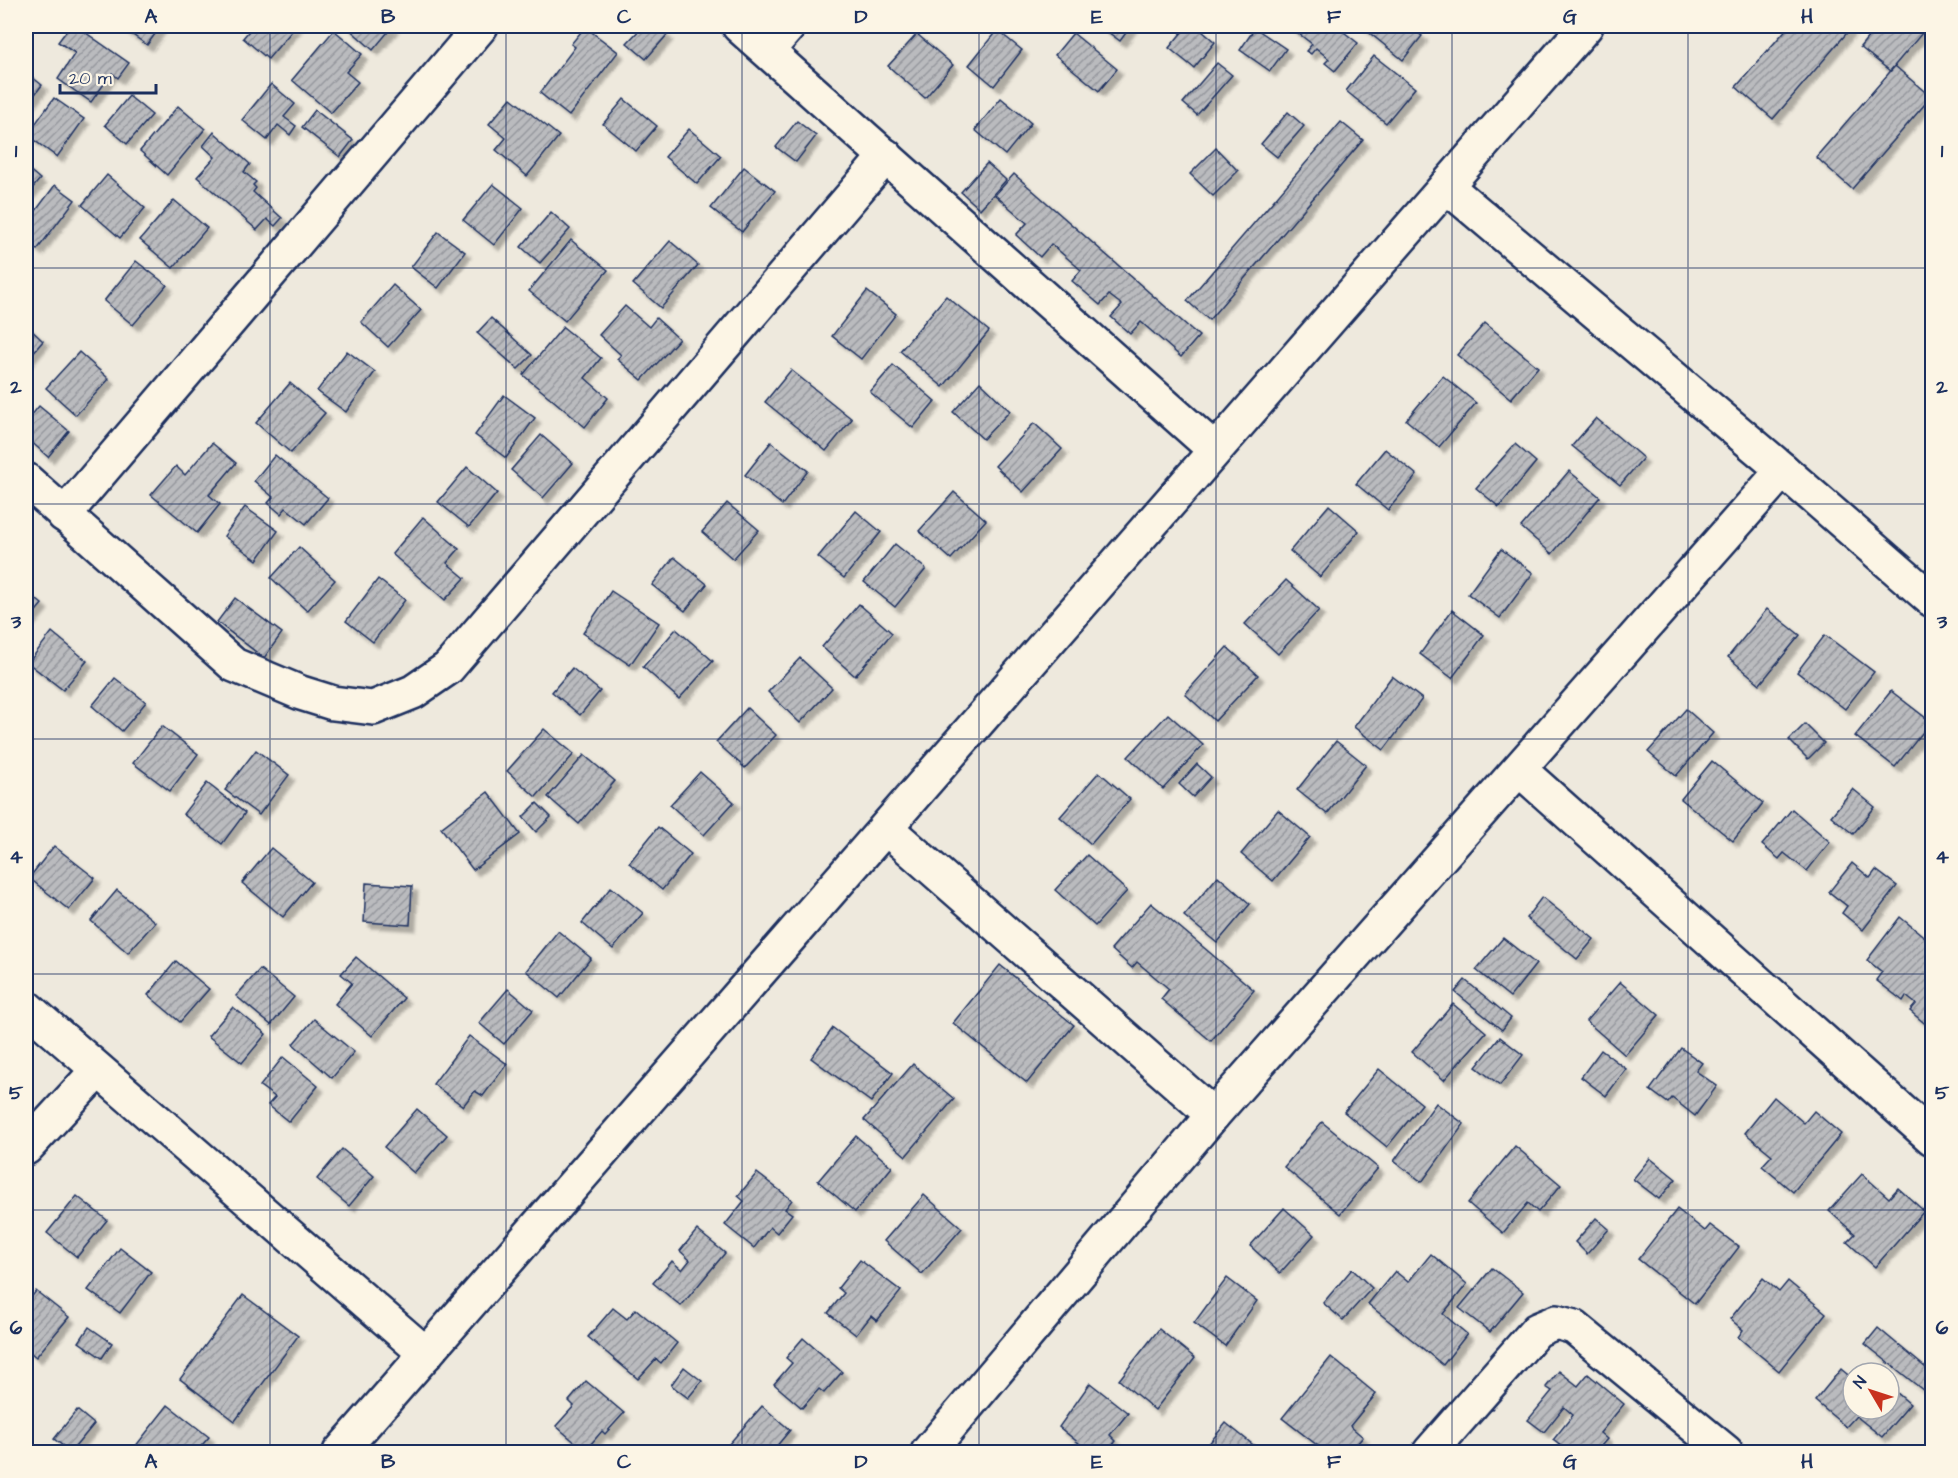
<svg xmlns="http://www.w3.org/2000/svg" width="1958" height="1478" viewBox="0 0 1958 1478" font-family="'Architects Daughter',sans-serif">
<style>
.building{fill:url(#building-hatch);stroke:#1b2f5e;stroke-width:1.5;filter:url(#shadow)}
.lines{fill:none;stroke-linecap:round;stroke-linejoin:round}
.minor-casing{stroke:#1b2f5e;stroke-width:38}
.tertiary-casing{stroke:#1b2f5e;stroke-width:38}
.minor{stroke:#fcf5e5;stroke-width:33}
.tertiary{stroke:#fcf5e5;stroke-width:33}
.grid{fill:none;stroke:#1b2f5e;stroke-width:1.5;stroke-opacity:0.55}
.neatline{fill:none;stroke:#1b2f5e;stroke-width:2}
.grid-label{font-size:20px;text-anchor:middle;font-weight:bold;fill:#1b2f5e}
</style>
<defs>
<pattern id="building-hatch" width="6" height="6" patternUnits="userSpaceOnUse" patternTransform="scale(1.5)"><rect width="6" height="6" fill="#babbbe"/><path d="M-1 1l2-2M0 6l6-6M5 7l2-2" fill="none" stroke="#96989e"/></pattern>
<filter id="shadow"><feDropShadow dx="5.5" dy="5.5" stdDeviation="1.5" flood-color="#0004"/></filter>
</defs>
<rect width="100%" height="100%" fill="#eee9dd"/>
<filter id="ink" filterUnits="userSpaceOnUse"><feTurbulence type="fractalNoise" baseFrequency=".0167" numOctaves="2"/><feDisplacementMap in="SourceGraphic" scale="12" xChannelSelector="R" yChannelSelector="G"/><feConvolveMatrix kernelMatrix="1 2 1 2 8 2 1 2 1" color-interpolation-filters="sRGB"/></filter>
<g filter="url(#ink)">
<g class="building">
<path d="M70,26H76L129,63L118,78L112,73L91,102L58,79L75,53L58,42Z"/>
<path d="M120,26H161L147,45Z"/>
<path d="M253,26H296L268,59L243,38Z"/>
<path d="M346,26H393L373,50Z"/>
<path d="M643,26H655L667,35L646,59L627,43Z"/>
<path d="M1100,26H1131L1120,41Z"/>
<path d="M1187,26H1196L1215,42L1194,68L1169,48Z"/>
<path d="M1289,26H1336L1358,43L1335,71L1325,63L1329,59L1316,48L1311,54L1306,51L1312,44Z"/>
<path d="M1361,26H1409L1422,36L1403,60Z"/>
<path d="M1789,26L1852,27L1773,119L1736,87Z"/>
<path d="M1877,26H1928L1890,71L1860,47Z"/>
<path d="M585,27L618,52L569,116L540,93L575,47L571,44Z"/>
<path d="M1255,28L1286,49L1270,71L1240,50Z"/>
<path d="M334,30L362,54L346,72L358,82L331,113L292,80Z"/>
<path d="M997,30L1022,50L994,86L969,65Z"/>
<path d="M1073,33L1117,69L1099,91L1055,55Z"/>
<path d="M917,34L953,65L925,98L888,66Z"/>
<path d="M1374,56L1415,88L1386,123L1346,91Z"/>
<path d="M1217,63L1232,75L1197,115L1183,103Z"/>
<path d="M1895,66L1931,97L1852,189L1816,157Z"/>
<path d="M26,72L42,85L26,106Z"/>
<path d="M271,84L295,104L284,117L296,126L290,135L278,125L267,140L242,120Z"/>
<path d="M129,96L152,115L127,144L105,125Z"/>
<path d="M54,98L84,119L57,157L27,135Z"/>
<path d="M511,98L559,136L527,176L496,150L506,138L489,124Z"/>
<path d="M1001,98L1031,123L1005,155L975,130Z"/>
<path d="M624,99L657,126L636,151L603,124Z"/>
<path d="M178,106L205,129L167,175L140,151Z"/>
<path d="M315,110L353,140L340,157L302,127Z"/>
<path d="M1288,112L1304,126L1277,157L1261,144Z"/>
<path d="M797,121L816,136L796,162L776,147Z"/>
<path d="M1341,122L1363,140L1209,320L1187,301Z"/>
<path d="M689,129L721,156L697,184L665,157Z"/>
<path d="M214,132L250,164L244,172L256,182L253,185L256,188L253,192L282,218L275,226L267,219L257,230L197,177L215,157L203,146Z"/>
<path d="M1216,148L1238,171L1213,196L1190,174Z"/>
<path d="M987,163L1006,180L980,209L961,192Z"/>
<path d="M26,167L40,179L26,196Z"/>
<path d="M744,167L775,191L742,232L711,208Z"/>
<path d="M1014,174L1199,336L1181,357L1141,322L1130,334L1111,317L1122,305L1109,295L1100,305L1072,281L1081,270L1051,244L1040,257L1016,235L1027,223L995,195Z"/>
<path d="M107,175L145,208L120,238L82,205Z"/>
<path d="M493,184L523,208L494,245L463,220Z"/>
<path d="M55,185L75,200L37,250L26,241V224Z"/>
<path d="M174,200L207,228L173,268L140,240Z"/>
<path d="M551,212L570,229L540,263L521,247Z"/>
<path d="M438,232L465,252L438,288L411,267Z"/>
<path d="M571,240L608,270L565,321L529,291Z"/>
<path d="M670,241L698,265L661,308L633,284Z"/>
<path d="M136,261L167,285L133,325L104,301Z"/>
<path d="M393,285L421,310L388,347L361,322Z"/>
<path d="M867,291L896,314L861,359L832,336Z"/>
<path d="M946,296L989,331L943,387L900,351Z"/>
<path d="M625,306L649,327L656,318L679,339L642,380L617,359L621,355L599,335Z"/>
<path d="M491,318L532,355L518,369L477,333Z"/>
<path d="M1485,323L1538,367L1511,399L1457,355Z"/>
<path d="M26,325L43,341L26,361Z"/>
<path d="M563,327L601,358L585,378L608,398L585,427L523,375Z"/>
<path d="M347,351L375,372L346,412L317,391Z"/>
<path d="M79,352L109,379L76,415L46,388Z"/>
<path d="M893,365L935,401L913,428L870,392Z"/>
<path d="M791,370L852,419L826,451L765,402Z"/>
<path d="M1443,376L1476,403L1439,447L1406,420Z"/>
<path d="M980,382L1010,411L983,439L953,412Z"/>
<path d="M290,383L325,413L291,453L256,423Z"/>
<path d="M504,395L535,418L506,458L475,435Z"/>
<path d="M39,406L69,431L48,457L26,437V422Z"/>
<path d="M1596,418L1643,458L1620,485L1572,446Z"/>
<path d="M1034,423L1062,449L1023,492L995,466Z"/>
<path d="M541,435L573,463L543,498L511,470Z"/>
<path d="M771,442L808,471L782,505L745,475Z"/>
<path d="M212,443L236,463L209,495L220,504L197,533L151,495L176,466L185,475Z"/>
<path d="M1515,444L1536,462L1499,507L1476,488Z"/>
<path d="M1385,449L1417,475L1388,510L1356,484Z"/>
<path d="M275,455L328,498L306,524L286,508L281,514L268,503L273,497L254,481Z"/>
<path d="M467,467L497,493L469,527L438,502Z"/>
<path d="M1569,471L1600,497L1552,554L1521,527Z"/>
<path d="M954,492L986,520L951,559L919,531Z"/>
<path d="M727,503L759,530L733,559L702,532Z"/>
<path d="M1329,505L1359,531L1320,577L1290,551Z"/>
<path d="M245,507L278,531L257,560L224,536Z"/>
<path d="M856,511L881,532L844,578L818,557Z"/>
<path d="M423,517L459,549L447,563L465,578L445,600L392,554Z"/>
<path d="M895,544L926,569L895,607L864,582Z"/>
<path d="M299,547L335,580L307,611L271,578Z"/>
<path d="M1501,549L1533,573L1500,618L1468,594Z"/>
<path d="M674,557L707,584L685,611L652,585Z"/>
<path d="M378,579L405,600L373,642L346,621Z"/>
<path d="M1286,580L1319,610L1278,654L1245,624Z"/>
<path d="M26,591L42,604L26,623Z"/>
<path d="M611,591L659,623L630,665L583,633Z"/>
<path d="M235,598L282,633L264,658L217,622Z"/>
<path d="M859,604L892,633L855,676L822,647Z"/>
<path d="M1767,609L1800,635L1760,684L1728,657Z"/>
<path d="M1452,610L1484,635L1452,678L1420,654Z"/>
<path d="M676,629L713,661L679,699L643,667Z"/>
<path d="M52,632L87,661L63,690L28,663Z"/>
<path d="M1825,635L1874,672L1845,709L1797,672Z"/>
<path d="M1227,647L1258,675L1215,721L1185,694Z"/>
<path d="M800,658L832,688L800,723L768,692Z"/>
<path d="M572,668L600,691L580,715L552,692Z"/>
<path d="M1392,676L1422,699L1384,750L1354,727Z"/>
<path d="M115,678L146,702L122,731L92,706Z"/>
<path d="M1891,691L1931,722L1895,767L1855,736Z"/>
<path d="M747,708L776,735L745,768L716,742Z"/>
<path d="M1686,709L1713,733L1676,776L1648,752Z"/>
<path d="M1168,714L1203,745L1163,789L1128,757Z"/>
<path d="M1805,724L1824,743L1808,759L1789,740Z"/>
<path d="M162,726L198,754L170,791L133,763Z"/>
<path d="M544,729L574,754L536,797L507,771Z"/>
<path d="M1336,741L1366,765L1327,814L1297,790Z"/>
<path d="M256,750L289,775L259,815L225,790Z"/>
<path d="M584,755L615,781L579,824L548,797Z"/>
<path d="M1712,761L1763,803L1733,841L1681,799Z"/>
<path d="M1197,764L1211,777L1193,797L1179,784Z"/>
<path d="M700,772L734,802L704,835L670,805Z"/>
<path d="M1099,772L1130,799L1091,844L1060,817Z"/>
<path d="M207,783L245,813L222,844L183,814Z"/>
<path d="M1853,789L1875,807L1853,834L1831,816Z"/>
<path d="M488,792L520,834L473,870L441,828Z"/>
<path d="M537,803L551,817L536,832L523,817Z"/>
<path d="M1792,809L1830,842L1807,871L1784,853L1779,859L1762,845Z"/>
<path d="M1278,810L1310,837L1273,881L1241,854Z"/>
<path d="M658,827L691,854L662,890L629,863Z"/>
<path d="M54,846L95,878L69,910L29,878Z"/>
<path d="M271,848L312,882L283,917L242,883Z"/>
<path d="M1087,855L1127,891L1095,926L1055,890Z"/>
<path d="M1852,863L1870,878L1876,870L1897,886L1863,930L1842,913L1847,906L1829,892Z"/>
<path d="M1218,876L1250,904L1217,943L1184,916Z"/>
<path d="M366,883L412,886L410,925L364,922Z"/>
<path d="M611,887L643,913L613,949L582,923Z"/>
<path d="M117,890L155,922L128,953L91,921Z"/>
<path d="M1542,897L1594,939L1577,959L1526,918Z"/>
<path d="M1151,903L1254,990L1211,1041L1161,999L1169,989L1137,962L1132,968L1111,949Z"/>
<path d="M1900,917L1932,943L1930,1028L1910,1011L1916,1004L1906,996L1903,1001L1876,980L1882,972L1867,960Z"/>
<path d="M558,931L591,958L559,998L526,971Z"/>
<path d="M1503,938L1536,964L1510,997L1476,970Z"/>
<path d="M356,957L404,998L372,1036L335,1004L352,983L341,974Z"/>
<path d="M176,961L209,989L180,1022L148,995Z"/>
<path d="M1000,965L1074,1025L1027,1083L953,1023Z"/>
<path d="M260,969L294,997L271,1025L236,996Z"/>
<path d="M1465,980L1511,1018L1502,1030L1455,992Z"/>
<path d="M1620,982L1659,1015L1625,1055L1586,1021Z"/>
<path d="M508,989L533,1010L504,1044L479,1023Z"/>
<path d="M1453,1004L1486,1032L1444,1080L1412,1052Z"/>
<path d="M233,1007L266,1034L242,1063L208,1036Z"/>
<path d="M314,1019L354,1052L332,1078L293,1044Z"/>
<path d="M833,1028L893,1073L871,1102L811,1058Z"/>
<path d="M469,1036L507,1064L483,1096L475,1091L463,1106L433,1084Z"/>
<path d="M1500,1037L1523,1055L1500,1085L1476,1067Z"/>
<path d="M1681,1048L1702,1063L1696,1071L1717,1086L1695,1116L1672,1098L1668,1103L1650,1090Z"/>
<path d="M1601,1050L1626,1069L1606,1096L1581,1077Z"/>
<path d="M283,1057L318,1086L289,1122L268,1105L275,1097L260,1086Z"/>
<path d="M913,1064L954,1099L906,1156L864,1120Z"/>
<path d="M1379,1069L1422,1104L1387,1147L1344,1112Z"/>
<path d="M1774,1097L1804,1123L1814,1111L1841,1134L1793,1192L1762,1166L1772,1155L1745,1133Z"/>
<path d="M1436,1103L1464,1124L1422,1182L1394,1161Z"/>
<path d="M417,1109L447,1135L414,1173L384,1147Z"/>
<path d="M1322,1122L1378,1168L1340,1214L1284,1167Z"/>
<path d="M856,1136L892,1167L855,1212L818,1181Z"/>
<path d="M1515,1146L1561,1185L1538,1212L1528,1203L1503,1233L1468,1203Z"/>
<path d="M342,1149L374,1176L349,1206L317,1179Z"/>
<path d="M1650,1158L1676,1179L1659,1199L1633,1179Z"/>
<path d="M757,1173L792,1200L785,1209L792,1214L777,1233L770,1227L754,1248L725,1225L744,1201L738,1196Z"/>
<path d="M1862,1174L1889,1198L1898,1188L1924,1211L1875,1267L1847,1242L1855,1234L1829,1211Z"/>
<path d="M924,1195L962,1228L922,1274L884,1241Z"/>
<path d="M77,1196L107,1220L77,1257L47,1233Z"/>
<path d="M1284,1208L1314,1235L1280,1273L1250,1246Z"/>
<path d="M1677,1209L1705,1231L1710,1225L1739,1247L1695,1304L1638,1259Z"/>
<path d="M1596,1218L1609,1229L1587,1254L1575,1242Z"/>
<path d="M697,1230L725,1253L681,1306L653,1283L672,1261L682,1270L690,1260L680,1251Z"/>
<path d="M120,1248L151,1272L120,1313L88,1290Z"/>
<path d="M1431,1254L1467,1284L1443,1314L1467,1334L1443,1365L1368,1304L1395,1271L1408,1282Z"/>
<path d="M860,1260L901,1291L877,1321L871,1316L856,1335L828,1313L844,1293L838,1288Z"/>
<path d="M1492,1268L1523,1292L1490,1332L1459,1308Z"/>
<path d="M1352,1269L1372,1288L1343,1320L1323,1303Z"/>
<path d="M1227,1278L1257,1301L1225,1346L1194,1323Z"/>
<path d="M1763,1278L1779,1292L1788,1281L1826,1313L1779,1371L1738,1337L1743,1330L1730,1319Z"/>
<path d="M36,1291L69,1317L36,1357L26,1349V1304Z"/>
<path d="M243,1295L298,1336L235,1421L180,1379Z"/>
<path d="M613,1308L627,1319L636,1309L677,1343L661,1363L656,1359L638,1379L588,1337Z"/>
<path d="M89,1327L112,1343L102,1358L79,1342Z"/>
<path d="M1878,1328L1932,1373V1380L1924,1391L1865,1344Z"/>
<path d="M1159,1329L1195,1358L1155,1410L1119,1380Z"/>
<path d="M803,1338L842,1372L824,1393L819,1389L802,1408L774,1384L792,1363L786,1358Z"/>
<path d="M1331,1357L1376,1394L1350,1426L1363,1437L1350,1452H1326L1282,1418Z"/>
<path d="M684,1367L702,1381L688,1398L671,1385Z"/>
<path d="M1841,1369L1853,1379V1409H1889V1386L1910,1404L1882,1437L1856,1416L1846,1427L1815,1401Z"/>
<path d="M1559,1371L1578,1386L1588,1374L1624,1404L1600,1433L1607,1439L1596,1452H1569L1553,1440L1573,1415L1564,1407L1544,1432L1528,1420L1552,1391L1546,1387Z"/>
<path d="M586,1381L624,1413L605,1434L602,1431L585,1451L556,1426L574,1406L569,1401Z"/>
<path d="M1090,1383L1128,1413L1110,1435L1116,1441L1107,1452H1090L1059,1427Z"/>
<path d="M168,1405L209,1437L196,1452H131Z"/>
<path d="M762,1406L790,1430L775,1448L779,1452H722Z"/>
<path d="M77,1410L94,1424L71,1452L54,1439Z"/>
<path d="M1226,1423L1262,1452H1202Z"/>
</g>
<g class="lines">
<defs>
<g id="minor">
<path d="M739,26L1215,450"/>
<path d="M768,50L789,26"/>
<path d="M1446,186L1783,470L1932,600"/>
<path d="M26,480L234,665L301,693L333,703L373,708L413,692L448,668L886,156"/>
<path d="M64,515L481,26"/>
<path d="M1520,770L1932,1138"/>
<path d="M886,828L1213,1115"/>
<path d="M26,1007L426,1354"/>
<path d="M26,1148L98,1070"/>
<path d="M928,1452L1213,1115L1783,470"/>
<path d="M1430,1452L1537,1330L1556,1322L1574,1327L1726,1452"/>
</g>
<path id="tertiary" d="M340,1452L1586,26"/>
</defs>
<use href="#minor" class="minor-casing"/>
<use href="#tertiary" class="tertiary-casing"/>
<use href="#minor" class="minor"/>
<use href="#tertiary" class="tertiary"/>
</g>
</g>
<path class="grid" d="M270,26V1452M506,26V1452M742,26V1452M979,26V1452M1216,26V1452M1452,26V1452M1688,26V1452M26,268H1932M26,504H1932M26,739H1932M26,974H1932M26,1210H1932"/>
<rect width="1958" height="1478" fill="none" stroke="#fcf5e5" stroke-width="66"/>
<g transform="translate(1871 1391) rotate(309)"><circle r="28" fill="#fcf5e5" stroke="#a2a6af" stroke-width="1.5"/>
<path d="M0-4.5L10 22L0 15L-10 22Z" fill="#c8321e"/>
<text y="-9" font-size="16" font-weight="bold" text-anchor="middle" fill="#1b2f5e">N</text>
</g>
<path d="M60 84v9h96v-9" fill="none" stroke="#1b2f5e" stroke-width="3"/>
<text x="69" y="84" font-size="18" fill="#1b2f5e" stroke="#fcf5e5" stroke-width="4.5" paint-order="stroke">20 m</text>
<rect x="33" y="33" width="1892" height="1412" class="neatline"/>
<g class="grid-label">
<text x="151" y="23">A</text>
<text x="388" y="23">B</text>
<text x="624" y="23">C</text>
<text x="861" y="23">D</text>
<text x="1097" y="23">E</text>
<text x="1334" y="23">F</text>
<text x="1570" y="23">G</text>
<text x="1807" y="23">H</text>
<text x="16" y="157">1</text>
<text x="1942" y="157">1</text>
<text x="16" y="393">2</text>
<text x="1942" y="393">2</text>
<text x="16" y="628">3</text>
<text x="1942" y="628">3</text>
<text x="16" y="863">4</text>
<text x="1942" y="863">4</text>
<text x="16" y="1099">5</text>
<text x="1942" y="1099">5</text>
<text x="16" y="1334">6</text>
<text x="1942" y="1334">6</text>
<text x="151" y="1468">A</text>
<text x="388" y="1468">B</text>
<text x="624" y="1468">C</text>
<text x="861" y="1468">D</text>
<text x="1097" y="1468">E</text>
<text x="1334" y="1468">F</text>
<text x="1570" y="1468">G</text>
<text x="1807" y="1468">H</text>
</g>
</svg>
